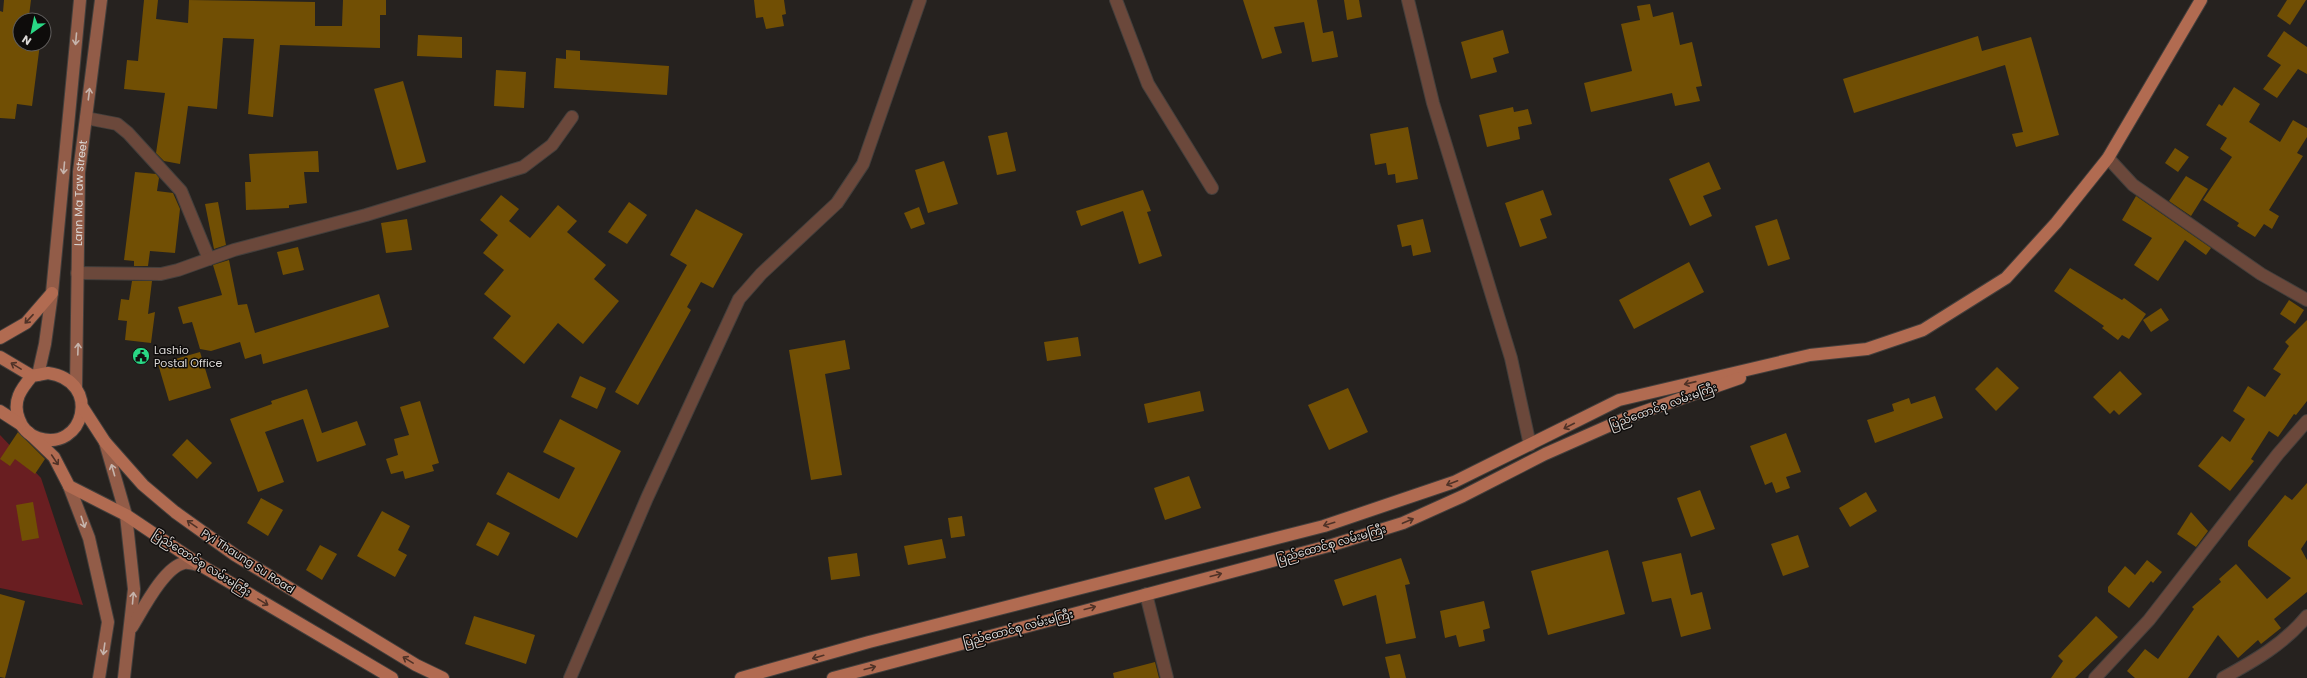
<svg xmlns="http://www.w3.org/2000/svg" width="2307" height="678" viewBox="0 0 2307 678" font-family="Poppins,'Noto Sans Myanmar',sans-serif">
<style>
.green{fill:#691e21}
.building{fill:#714f04}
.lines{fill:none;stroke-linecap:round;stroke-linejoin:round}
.street-casing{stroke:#433f3c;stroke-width:14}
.secondary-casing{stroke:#433f3c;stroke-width:14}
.primary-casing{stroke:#433f3c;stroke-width:14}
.street{stroke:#6b483b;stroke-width:12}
.secondary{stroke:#925c48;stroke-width:12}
.primary{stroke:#b16b51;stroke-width:12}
.oneway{stroke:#c6b4ac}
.oneway2{stroke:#4f3227}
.labels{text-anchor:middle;stroke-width:3;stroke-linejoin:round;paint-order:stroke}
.street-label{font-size:11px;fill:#dcd9d7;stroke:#0e0c0b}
.poi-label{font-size:11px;fill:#dcd9d7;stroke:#0e0c0b;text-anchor:start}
</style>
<rect width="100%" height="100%" fill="#26221f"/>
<path class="green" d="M0,435L41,478L83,605L0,588Z"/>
<g class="building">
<path d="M4,0H31L29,16L43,18V20H20V44H40L32,106L17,104L15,119L0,118V11L3,12Z"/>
<path d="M144,0H158L156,19L188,23L189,0L315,2V26H342L343,0H386V15H380V48L280,45L273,117L248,114L254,39L223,38L217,109L188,106L180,164L164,161L156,153L165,93L124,89L127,60L138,61Z"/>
<path d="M754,0H784L786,14L782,15L784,26L766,29L763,17L756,18Z"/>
<path d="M1243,0H1317L1323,33L1333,31L1338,57L1312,62L1304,22L1274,27L1282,53L1262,59Z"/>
<path d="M1344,0H1359L1362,17L1347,20Z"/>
<path d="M2287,0H2306L2290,25L2277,16Z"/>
<path d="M1650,4L1653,17L1673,12L1680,45L1692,42L1702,86L1696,87L1700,101L1675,106L1672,93L1591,112L1584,83L1632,71L1621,24L1640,20L1637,6Z"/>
<path d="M1503,30L1509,53L1493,58L1497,72L1471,79L1461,42Z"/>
<path d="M2284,31L2307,47V74L2298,69L2277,98L2263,89L2281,65L2267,56Z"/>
<path d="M418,35L462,37V58L417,56Z"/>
<path d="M1978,36L1982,51L2031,37L2059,135L2016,147L2012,134L2023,132L2005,65L1854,113L1843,79Z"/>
<path d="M566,50L580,51V60L669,66L667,95L554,88L556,58L566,59Z"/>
<path d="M496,70L526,72L524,108L494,106Z"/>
<path d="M403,81L426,162L397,170L374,89Z"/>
<path d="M2234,87L2260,104L2249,122L2280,142L2293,120L2307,128V137L2297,153L2303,156L2269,210L2279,216L2272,229L2264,224L2255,237L2237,226L2239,223L2203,200L2232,157L2220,149L2227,138L2206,125L2219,104L2222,106Z"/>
<path d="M1513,107L1514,112L1528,109L1532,124L1518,127L1520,139L1487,147L1479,115Z"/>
<path d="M1408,127L1418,179L1396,183L1395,174L1388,175L1386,163L1375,165L1370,134Z"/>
<path d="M1007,132L1016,171L997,175L988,136Z"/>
<path d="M2175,148L2189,157L2178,172L2165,163Z"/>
<path d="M318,151L319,172H304L307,203L289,205V208L246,210L245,182H251L249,154Z"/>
<path d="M944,161L958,204L928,213L915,170Z"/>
<path d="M1709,162L1721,189L1703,196L1712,216L1690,226L1669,179Z"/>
<path d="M135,172L156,174L159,178L157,191L173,193L180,209L175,253L150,251L148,266H134V261L124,260Z"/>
<path d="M2186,176L2208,189L2191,216L2169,201Z"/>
<path d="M1143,190L1151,211L1147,212L1162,256L1139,264L1123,211L1081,226L1076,211Z"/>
<path d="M1543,190L1552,215L1540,219L1547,238L1520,247L1505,203Z"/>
<path d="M501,195L519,209L509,221L530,238L558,205L577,221L567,232L606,265L594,279L619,301L583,344L558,323L524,364L493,338L511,316L484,294L504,270L483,253L498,235L480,220Z"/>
<path d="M2136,196L2211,248L2206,255L2185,240L2158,281L2134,265L2152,238L2122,220Z"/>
<path d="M218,202L226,245L214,249L205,204Z"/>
<path d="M629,202L647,215L627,244L608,232Z"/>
<path d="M919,207L925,224L911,229L904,213Z"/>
<path d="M696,209L743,234L713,288L701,282L687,307L691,310L638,405L615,392L687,265L670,255Z"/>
<path d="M407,219L412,250L386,253L381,223Z"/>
<path d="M1423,219L1431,252L1413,256L1411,245L1402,247L1397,225Z"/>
<path d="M1777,219L1790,259L1768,266L1755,226Z"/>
<path d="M298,247L304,270L283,275L277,252Z"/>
<path d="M229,260L238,305L247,304L255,333L379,294L389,327L263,364L261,354L245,359L240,342L211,351L200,349L192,322L183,324L178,307L222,295L213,265Z"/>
<path d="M1689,262L1704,292L1634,329L1619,300Z"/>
<path d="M2070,268L2122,300L2124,298L2146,314L2129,339L2122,335L2118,340L2102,328L2104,326L2054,291Z"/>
<path d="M132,281H152L148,314L155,312L151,343L125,340L127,321L118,320L121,299L129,300Z"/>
<path d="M2289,300L2304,310L2295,324L2280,314Z"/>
<path d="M2161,308L2169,320L2151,332L2143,320Z"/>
<path d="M2307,320V401L2296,415L2294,414L2278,437L2269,431L2251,459L2254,461L2230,491L2198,466L2222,436L2230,442L2245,419L2233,411L2248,386L2265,397L2281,374L2273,369L2289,346L2285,342Z"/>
<path d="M1078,337L1081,356L1047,361L1044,342Z"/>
<path d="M845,340L850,369L825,374L842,475L811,480L789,350Z"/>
<path d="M200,352L211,388L169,401L158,364Z"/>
<path d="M1997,367L2019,388L1996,411L1975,389Z"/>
<path d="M2120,371L2142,394L2119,415L2114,410L2110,414L2093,397Z"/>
<path d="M580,376L606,388L597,409L571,397Z"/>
<path d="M1348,388L1368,432L1329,450L1308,405Z"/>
<path d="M307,389L322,433L357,421L366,445L317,462L303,419L265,432L284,482L258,492L230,419L272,404L271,401Z"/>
<path d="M1200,391L1204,411L1148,423L1144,404Z"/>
<path d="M1935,396L1943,418L1875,443L1867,420L1894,411L1892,404L1909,398L1911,404Z"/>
<path d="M420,401L439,463L432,465L434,471L405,479L403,471L391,474L386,459L398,455L394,439L409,435L400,407Z"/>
<path d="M560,419L621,451L577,538L496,494L508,472L559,499L575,468L543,452Z"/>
<path d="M18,432L45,459L35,474L15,459L10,466L0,459Z"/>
<path d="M1786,433L1801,472L1786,477L1790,488L1776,493L1772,482L1765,485L1750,446Z"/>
<path d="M187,439L212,463L197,479L172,455Z"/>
<path d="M1189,476L1201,508L1165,520L1154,488Z"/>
<path d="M2307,483V540L2301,549L2307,560V592L2274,619L2281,628L2261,644L2258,640L2238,658L2218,635L2188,678H2135L2127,671L2145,649L2158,659L2194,609L2192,607L2221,582L2219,579L2236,564L2267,599L2291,578L2248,546V541L2285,495L2292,500Z"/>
<path d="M1700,490L1715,529L1691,537L1677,498Z"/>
<path d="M1866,492L1877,511L1850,527L1839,508Z"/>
<path d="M261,498L283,510L268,536L247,523Z"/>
<path d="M33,502L39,538L22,541L16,505Z"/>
<path d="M382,511L410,526L398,550L407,555L395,577L357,556Z"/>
<path d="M2191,512L2208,531L2196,547L2177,534Z"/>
<path d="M962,516L965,536L951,538L948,518Z"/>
<path d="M488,522L510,533L498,556L476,545Z"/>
<path d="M1798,535L1809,567L1783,576L1771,544Z"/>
<path d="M942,539L946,558L908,565L904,546Z"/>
<path d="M320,545L337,554L322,580L306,570Z"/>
<path d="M1608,550L1625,614L1548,635L1531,571Z"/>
<path d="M857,553L860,576L831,580L828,557Z"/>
<path d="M1681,553L1691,595L1702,592L1711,629L1681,637L1671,598L1652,602L1642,562Z"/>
<path d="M1401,558L1410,584L1405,585L1416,638L1386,644L1376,595L1343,606L1334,580Z"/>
<path d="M2147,560L2162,572L2153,583L2151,581L2129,608L2108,592V587L2125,566L2135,575Z"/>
<path d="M0,594L25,601L5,678L0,677Z"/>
<path d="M1484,601L1490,628L1483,630L1485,641L1459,647L1456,635L1445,638L1440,611Z"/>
<path d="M474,616L535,635L526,664L465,644Z"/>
<path d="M2096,616L2118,637L2075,678H2051L2063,661L2058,656Z"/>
<path d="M1400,654L1406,678H1390L1385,657Z"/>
<path d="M1155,662L1159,678H1114L1113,673Z"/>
</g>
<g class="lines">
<defs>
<g id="street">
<path d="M1116,0L1148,84L1212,188"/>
<path d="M1408,0L1433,103L1511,358L1530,445"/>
<path d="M86,118L117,124L128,133L181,191L209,259"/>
<path d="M2108,158L2133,185L2261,274L2307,300"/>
<path d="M77,273L161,274L178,270L234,250L366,215L523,167L552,145L572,117"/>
<path d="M1146,594L1167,678"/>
<path d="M570,678L647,498L739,299L761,274L837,203L863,164L920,0"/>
<path d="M2095,678L2149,620L2278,454L2307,421"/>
<path d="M2223,678C2254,661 2284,644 2307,616"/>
</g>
<g id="secondary">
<path d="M38,375L45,344L52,293L80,0"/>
<path id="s1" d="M76,388L79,172L101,0"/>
<path d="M105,442L126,515L134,589L124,678"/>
<path d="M69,486L89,538L108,622L99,678"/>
<path d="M132,627C142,611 164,567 184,563C189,562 197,565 202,566"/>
</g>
<g id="primary">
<path d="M0,338L26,323L52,293"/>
<path d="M0,357L32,376"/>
<path d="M48,373C103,381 84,453 38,438C29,435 22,428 19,419C12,401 21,389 32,376Z"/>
<path d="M83,408L105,442L143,485L175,512L235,555L416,665L443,678"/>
<path d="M0,411L20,424"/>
<path d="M28,432L54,457L69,486L126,515L202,566L392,678"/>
<path d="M741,678L869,642L1324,526L1454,482L1619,400L1810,355L1867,349L1923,330L2006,278L2056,223L2108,158L2201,0"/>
<path d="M833,678L1332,545L1403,523L1463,496L1545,454L1631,416L1740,378"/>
</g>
</defs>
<use href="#street" class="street-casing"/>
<use href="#secondary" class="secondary-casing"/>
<use href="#primary" class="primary-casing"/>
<use href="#street" class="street"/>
<use href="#secondary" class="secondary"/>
<use href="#primary" class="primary"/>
</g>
<defs><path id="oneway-shaft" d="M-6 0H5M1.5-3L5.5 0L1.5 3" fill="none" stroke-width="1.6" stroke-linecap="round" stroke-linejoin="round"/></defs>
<g class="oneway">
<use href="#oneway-shaft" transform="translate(76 39) rotate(95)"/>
<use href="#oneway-shaft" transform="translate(89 94) rotate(-83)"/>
<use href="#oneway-shaft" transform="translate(64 168) rotate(95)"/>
<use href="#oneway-shaft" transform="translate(78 349) rotate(-88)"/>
<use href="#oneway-shaft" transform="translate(113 470) rotate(-106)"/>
<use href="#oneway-shaft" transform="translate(83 522) rotate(72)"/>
<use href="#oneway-shaft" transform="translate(133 598) rotate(-85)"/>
<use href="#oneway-shaft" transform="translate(104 649) rotate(98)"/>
</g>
<g class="oneway2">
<use href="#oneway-shaft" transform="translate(29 319) rotate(133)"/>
<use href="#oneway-shaft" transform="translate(16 366) rotate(-149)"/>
<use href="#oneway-shaft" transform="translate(1690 383) rotate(167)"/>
<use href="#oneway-shaft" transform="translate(1569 426) rotate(153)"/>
<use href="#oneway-shaft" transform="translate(55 460) rotate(56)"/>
<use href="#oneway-shaft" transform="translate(1452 483) rotate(159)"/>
<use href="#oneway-shaft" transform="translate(1408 521) rotate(-23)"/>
<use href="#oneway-shaft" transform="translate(192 524) rotate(-145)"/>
<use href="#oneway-shaft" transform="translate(1329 524) rotate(163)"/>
<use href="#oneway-shaft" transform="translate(1216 575) rotate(-15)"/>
<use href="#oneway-shaft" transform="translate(263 602) rotate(31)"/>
<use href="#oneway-shaft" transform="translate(1090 608) rotate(-15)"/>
<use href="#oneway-shaft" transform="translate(818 657) rotate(164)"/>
<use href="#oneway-shaft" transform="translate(408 660) rotate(-149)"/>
<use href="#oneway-shaft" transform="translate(870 668) rotate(-15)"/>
</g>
<defs>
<symbol id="civic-disc" viewBox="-11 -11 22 22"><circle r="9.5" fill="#29d885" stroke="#0e0c0b"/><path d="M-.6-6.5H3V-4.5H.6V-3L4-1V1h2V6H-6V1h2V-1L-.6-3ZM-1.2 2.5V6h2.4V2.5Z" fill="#111"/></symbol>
</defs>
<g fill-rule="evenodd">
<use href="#civic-disc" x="131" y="346" width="20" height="20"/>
</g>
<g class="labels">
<g class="street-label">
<text dy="4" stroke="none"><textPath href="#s1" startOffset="195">Lann Ma Taw street</textPath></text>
<text transform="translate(1663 406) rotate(-20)" y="4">ပြည်ထောင်စု လမ်းမကြီး</text>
<text transform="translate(1331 544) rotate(-16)" y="4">ပြည်ထောင်စု လမ်းမကြီး</text>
<text transform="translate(248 561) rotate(33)" y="4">Pyi Thaung Su Road</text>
<text transform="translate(202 563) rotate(32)" y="4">ပြည်ထောင်စု လမ်းမကြီး</text>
<text transform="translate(1018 628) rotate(-15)" y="4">ပြည်ထောင်စု လမ်းမကြီး</text>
</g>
<g class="poi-label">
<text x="154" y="354">Lashio<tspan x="154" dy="13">Postal Office</tspan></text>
</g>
</g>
<g transform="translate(32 32) rotate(213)"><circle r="19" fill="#0e0c0b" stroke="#605e5d"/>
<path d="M0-3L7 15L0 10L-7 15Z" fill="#29d885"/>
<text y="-6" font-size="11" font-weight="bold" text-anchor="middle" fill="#dcd9d7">N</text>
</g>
</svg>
